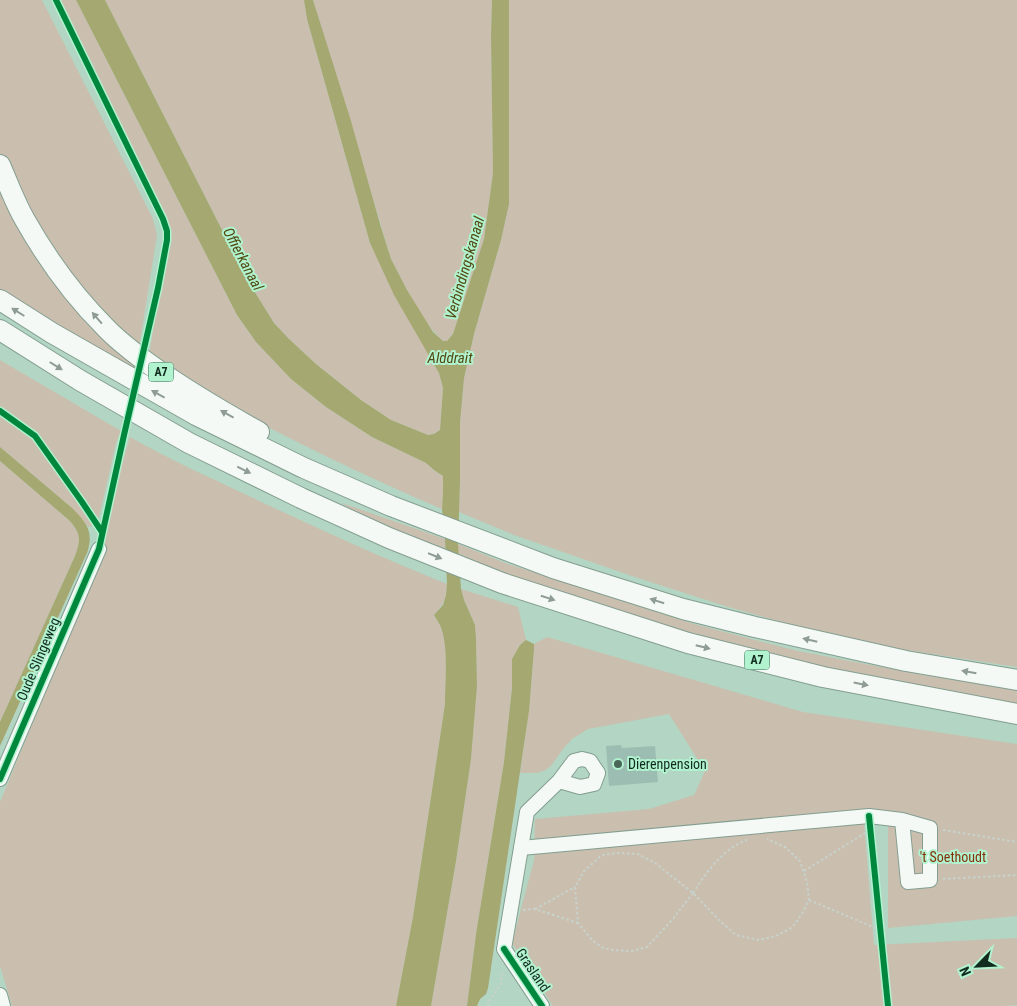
<svg xmlns="http://www.w3.org/2000/svg" width="1017" height="1006" viewBox="0 0 1017 1006" font-family="'Roboto Condensed',sans-serif">
<style>
.green{fill:#cabfae}
.water{fill:#a5a870}
.building{fill:#9cbeb2}
.lines{fill:none;stroke-linecap:round;stroke-linejoin:round}
.minor-casing{stroke:#839e90;stroke-width:16}
.highway-casing{stroke:#839e90;stroke-width:22}
.path{stroke:#c8d2cd;stroke-width:2;stroke-dasharray:2.5 2.5;stroke-linecap:butt}
.minor{stroke:#f4f9f6;stroke-width:14}
.highway{stroke:#f4f9f6;stroke-width:20}
.cycleway-casing{stroke:#b1f2cf;stroke-width:9}
.cycleway{stroke:#00873e;stroke-width:6}
.oneway{fill:#8e9c95}
.poi-dot{fill:#4a6658;stroke:#b1f2cf;stroke-width:2}
.labels{text-anchor:middle;stroke-width:4;stroke-linejoin:round;paint-order:stroke}
.shield{fill:#b1f2cf;stroke:#416754;stroke-width:1}
.shield-label{font-size:12px;font-weight:bold;fill:#112b1f}
.street-label{font-size:14px;fill:#112b1f;stroke:#b1f2cf}
.poi-label{font-size:14px;fill:#112b1f;stroke:#b1f2cf;text-anchor:start}
.park-label{font-size:14px;fill:#85310b;stroke:#b1f2cf}
.water-label{font-size:15px;font-style:italic;fill:#514911;stroke:#b1f2cf}
</style>
<rect width="100%" height="100%" fill="#b3d5c3"/>
<g class="green">
<path d="M0,0H42L153,219L157,235L139,348L77,290L12,183L0,153Z"/>
<path d="M51,0H76L237,315L256,342L291,379L326,407L372,437L426,463L434,470L443,476V492L442,509C367,477 294,442 223,403C198,389 174,372 149,356L166,244L164,227L116,128Z"/>
<path d="M105,0H304L307,19L370,243L439,373L443,388L440,430L434,434L428,435L391,420L361,400L316,364L289,339L274,323L248,281Z"/>
<path d="M313,0H492L491,36L493,173L484,239L453,334L447,341H443C421,321 405,286 391,259Z"/>
<path d="M509,0H1017V667L906,650L825,634L728,607L632,576L514,535L459,512L460,482V423L464,378L474,334L501,240L509,204Z"/>
<path d="M0,187L30,247L188,401L90,344L0,289Z"/>
<path d="M0,360L121,431L116,443L99,518L96,517L38,434L0,406Z"/>
<path d="M0,415L33,440L86,513L93,526L88,527L86,524L72,508L0,447Z"/>
<path d="M130,437C168,459 209,477 249,496C314,527 380,557 447,584C446,600 444,603 434,615C436,619 438,622 440,625C449,645 445,682 445,704L413,917L396,1006H12L0,966V802L99,563L117,480Z"/>
<path d="M0,461L70,521C81,534 81,540 75,556L0,722Z"/>
<path d="M342,503L445,539V556L363,518Z"/>
<path d="M458,544L508,564L694,624L798,651L923,675L1017,689V707L791,663L689,636L511,579L458,553Z"/>
<path d="M461,589L518,607L526,640L520,645L512,659V688L504,762L476,934L467,1006H431L456,861L471,759L477,686L476,639L475,625L464,600Z"/>
<path d="M547,637L803,712L1017,744V916L888,928V825L864,822L874,945L1017,938V1005L1004,1006H553L512,943L534,860L535,819L649,809L694,795L705,771L669,714L588,729L572,739L563,749L551,766L544,771L537,773H520C527,730 532,688 534,644Z"/>
</g>
<g class="water">
<path d="M76,0H105L248,281L274,323L289,339L316,364L361,400L391,420L428,435L434,434L440,430L443,388L439,373L394,295L370,243L307,19L304,0H313L351,121L380,224L391,259L407,290L433,332L443,341H447L453,334L484,239L493,173L491,36L492,0H509V204L501,240L474,334L464,378L460,423V482L458,544L461,589L464,600L475,625L476,639L477,686L471,759L456,861L431,1006H396L413,917L445,704C445,682 449,645 440,625C438,622 436,618 434,615L443,605L446,595L447,584L445,539L442,509L443,492V476L434,470L426,463L372,437L326,407L291,379L256,342L237,315Z"/>
<path d="M0,447L72,508C87,523 94,532 87,553L0,746V722L75,556C81,540 81,534 70,521L0,461Z"/>
<path d="M526,640L534,644V649L529,711L488,988L486,994L480,999L477,1006H467L476,934L504,762L512,688V659L520,645Z"/>
</g>
<path class="building" d="M621,745L622,748L655,746L658,782L609,786L606,746Z"/>
<g class="lines">
<defs>
<g id="minor">
<path d="M0,779L99,549"/>
<path d="M521,848L869,816L902,820L908,882L930,880V828L902,820"/>
<path d="M0,995L3,1006"/>
<path d="M542,1006L504,949L527,812L559,781L580,787L594,784L598,773L590,761L582,759L574,761L559,781"/>
</g>
<g id="highway">
<path d="M0,165C8,183 15,203 25,220C47,259 73,295 105,327C118,341 133,352 149,364C184,389 221,411 259,432"/>
<path d="M0,300L52,333L196,415L304,468L391,506L553,568L683,609L755,627L906,661L1017,680"/>
<path d="M0,330L81,381L189,443L301,498L389,538L502,583L688,643L823,677L1017,714"/>
</g>
</defs>
<use href="#minor" class="minor-casing"/>
<use href="#highway" class="highway-casing"/>
<g class="path">
<path d="M943,830L1017,842"/>
<path d="M804,871L870,830"/>
<path d="M943,879L1017,875"/>
<path d="M693,893C707,872 722,849 747,840"/>
<path d="M693,893L672,920L647,947L632,951L613,950L603,948L592,940L578,923L575,887L584,871L602,855L618,853L638,854L655,863L693,893L720,921L736,935L759,940L776,936L793,927L803,912L809,900L807,882L800,861L785,847L767,839"/>
<path d="M809,900L880,930"/>
<path d="M535,909L575,887"/>
<path d="M523,910L535,909L578,923"/>
<path d="M488,1006V1003L501,984L502,970"/>
</g>
<use href="#minor" class="minor"/>
<use href="#highway" class="highway"/>
<defs>
<g id="cycleway">
<path d="M0,411L35,436L82,502L102,532"/>
<path d="M0,779L99,549L124,435L158,288L167,240V231L163,219L56,0"/>
<path d="M869,816L888,1006"/>
<path d="M504,949L542,1006"/>
</g>
</defs>
<use href="#cycleway" class="cycleway-casing"/>
<use href="#cycleway" class="cycleway"/>
</g>
<defs><path id="oneway-solid" d="M-6-.8H1V-3.2L6.5 0L1 3.2V.8H-6Z" transform="scale(1.25)"/></defs>
<g class="oneway">
<use href="#oneway-solid" transform="translate(18 312) rotate(-148)"/>
<use href="#oneway-solid" transform="translate(97 318) rotate(-131)"/>
<use href="#oneway-solid" transform="translate(56 366) rotate(32)"/>
<use href="#oneway-solid" transform="translate(158 394) rotate(-151)"/>
<use href="#oneway-solid" transform="translate(227 414) rotate(-151)"/>
<use href="#oneway-solid" transform="translate(244 470) rotate(26)"/>
<use href="#oneway-solid" transform="translate(435 556) rotate(22)"/>
<use href="#oneway-solid" transform="translate(548 598) rotate(18)"/>
<use href="#oneway-solid" transform="translate(657 601) rotate(-163)"/>
<use href="#oneway-solid" transform="translate(810 640) rotate(-167)"/>
<use href="#oneway-solid" transform="translate(703 647) rotate(14)"/>
<use href="#oneway-solid" transform="translate(969 672) rotate(-170)"/>
<use href="#oneway-solid" transform="translate(861 684) rotate(11)"/>
</g>
<circle class="poi-dot" cx="618" cy="764" r="5"/>
<g class="labels">
<g class="shield">
<rect x="148.5" y="362.5" width="25" height="19" rx="4"/>
<rect x="744.5" y="650.5" width="25" height="19" rx="4"/>
</g>
<g class="shield-label">
<text x="161" y="376">A7</text>
<text x="757" y="664">A7</text>
</g>
<g class="street-label">
<text transform="translate(38 659) rotate(-67)" y="5">Oude Slingeweg</text>
<text transform="translate(533 970) rotate(56)" y="5">Grasland</text>
</g>
<g class="poi-label">
<text x="628" y="769">Dierenpension</text>
</g>
<g class="park-label">
<text x="953" y="862">'t Soethoudt</text>
</g>
<g class="water-label">
<text transform="translate(243 259) rotate(62)" y="5">Offierkanaal</text>
<text transform="translate(465 268) rotate(-74)" y="5">Verbindingskanaal</text>
<text x="450" y="363">Alddrait</text>
</g>
</g>
<g transform="translate(977 966) rotate(246)" stroke="#b1f2cf" stroke-width="4" paint-order="stroke">
<path d="M0-4L9 19L0 12L-9 19Z" fill="#112b1f"/>
<text y="-8" font-size="14" font-weight="bold" text-anchor="middle" fill="#112b1f">N</text>
</g>
</svg>
